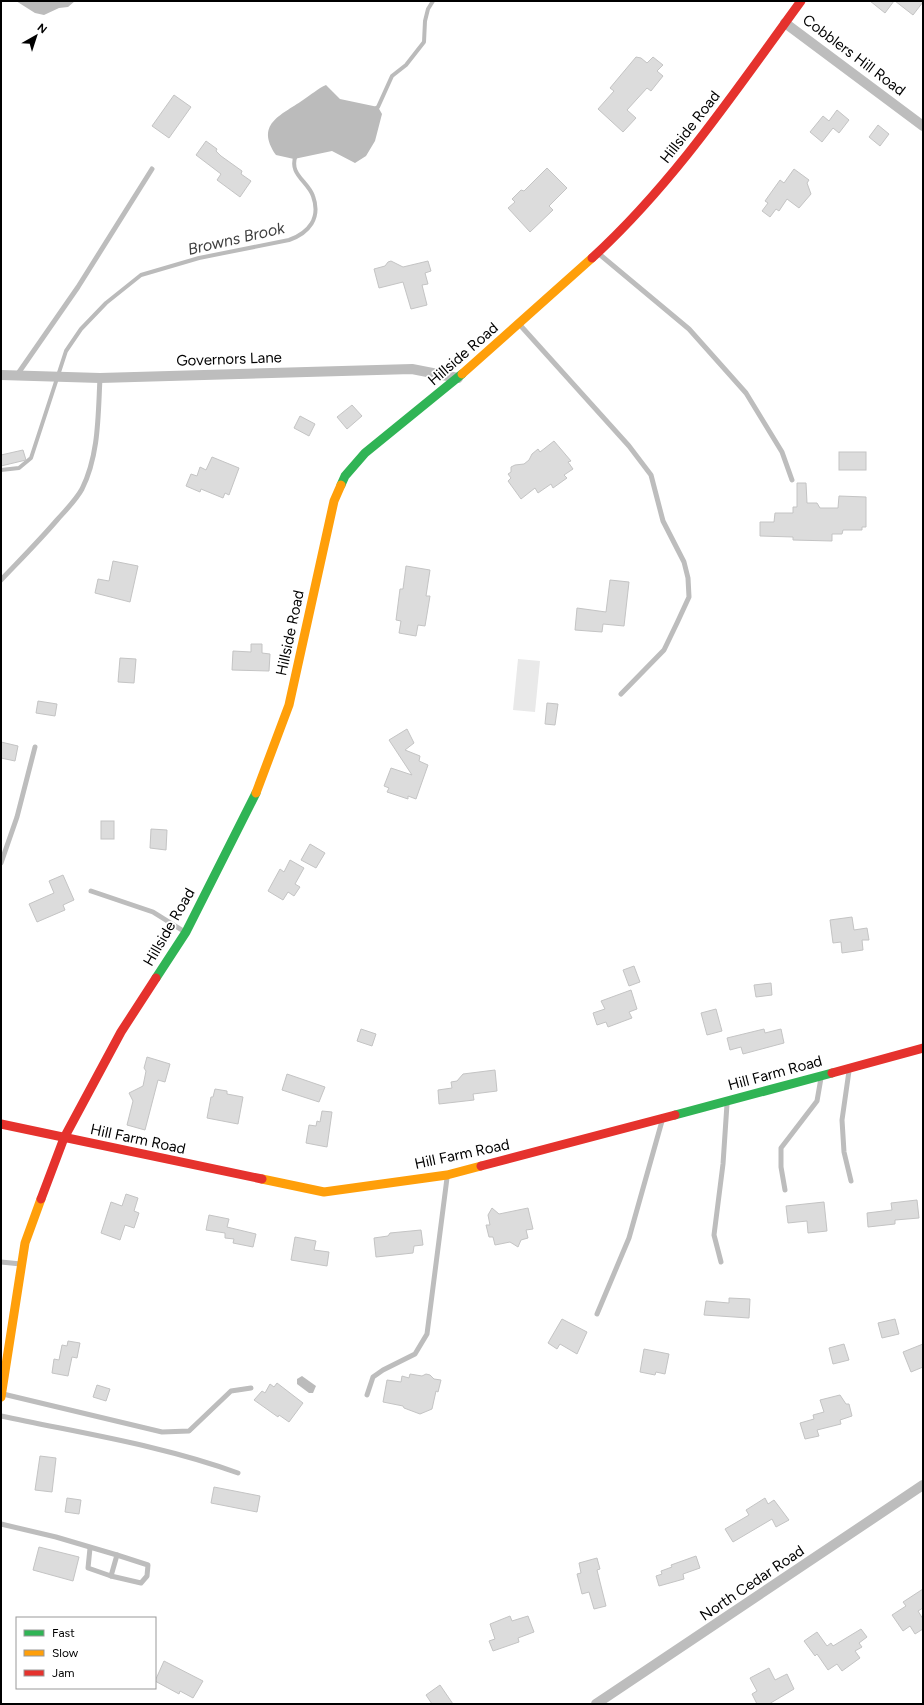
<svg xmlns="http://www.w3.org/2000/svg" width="924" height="1705" viewBox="0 0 924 1705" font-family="Figtree,sans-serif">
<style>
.green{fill:#e9e9e9}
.water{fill:#bbb}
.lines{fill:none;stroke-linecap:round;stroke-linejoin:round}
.stream{stroke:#bbb;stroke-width:4}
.building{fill:#dcdcdc;stroke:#c4c4c4}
.lane{stroke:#bdbdbd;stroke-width:5}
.street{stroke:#bdbdbd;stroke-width:10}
.fast{stroke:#30b455;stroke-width:9}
.slow{stroke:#ff9f0a;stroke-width:9}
.jam{stroke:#e5322d;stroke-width:9}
.labels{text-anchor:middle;stroke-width:3.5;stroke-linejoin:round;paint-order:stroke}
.street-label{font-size:15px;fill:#000;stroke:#fff}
.water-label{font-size:16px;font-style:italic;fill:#3f3f3f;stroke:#fff}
</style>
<rect width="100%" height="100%" fill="#fff"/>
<path class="green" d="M518,659L540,661L535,712L513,710Z"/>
<g class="water">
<path d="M16,1H75L68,7L59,8L44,15L35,13Z"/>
<path d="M326,85L340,99L378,107L382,114L375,141L366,156L355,163L332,151L294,159L276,155C255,124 280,116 303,100C311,95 317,89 326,85Z"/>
<path d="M302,1376L316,1386L313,1393H309L297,1384V1379Z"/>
</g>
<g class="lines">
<g class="stream">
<path d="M375,109L378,107L392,76L406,65L424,42L425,21L428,9L433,1"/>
<path d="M1,470L19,468L31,458L66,351L81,329L106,303L141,275L199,258L289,240C309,233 321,218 313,196C308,181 288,174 296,155"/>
</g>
</g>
<g class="building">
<path d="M870,1H894L885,13Z"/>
<path d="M895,1H923V2L913,15Z"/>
<path d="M636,57L641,58L647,63L653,57L663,65L657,71L663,76L651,91L647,88L627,110L636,118L623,132L598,109L614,91L610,88Z"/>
<path d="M174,95L191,107L169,138L152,126Z"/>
<path d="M837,110L849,120L839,133L833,128L822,142L810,132L823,116L829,121Z"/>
<path d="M878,125L889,134L880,146L869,137Z"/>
<path d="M206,141L217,149L216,151L221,156L242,171L241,174L251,181L240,197L217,180L221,174L196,155Z"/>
<path d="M547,168L567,188L549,206L553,210L530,232L508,208L515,202L512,199L521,190L524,191Z"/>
<path d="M794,169L809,180L807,183L811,194L799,208L787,199L779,211L776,209L770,217L762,211L768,203L765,201L780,180L784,183Z"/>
<path d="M391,261L403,267L428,261L431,271L425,273L428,284L422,285L427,305L411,309L403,282L379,288L374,269L385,266L388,262Z"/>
<path d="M352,405L362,416L347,429L337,417Z"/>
<path d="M300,416L315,424L309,436L294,428Z"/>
<path d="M554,441L571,461L568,462L573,469L564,475L567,478L553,488L551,484L538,493L535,488L521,499L508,481L511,478L508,474L511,472V467L515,465L524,464L529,460L532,454L538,449L540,452Z"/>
<path d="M23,450L26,460L1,466V455Z"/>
<rect x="839" y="452" width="27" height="18"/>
<path d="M212,457L239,468L229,495L225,493L223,498L201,489L200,492L186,486L191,474L197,476L200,467L206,470Z"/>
<path d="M797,483H806L807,503H817L820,508H838L839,496L866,497V527H862V530H843L842,534H832V541L793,540V537L760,536V522H774L775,513H793V507H797Z"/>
<path d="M113,561L138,566L130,602L95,593L98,579L109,581Z"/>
<path d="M406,566L430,570L426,596H430L425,626L418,625L416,636L399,633L401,621L396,620L400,589H403Z"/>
<path d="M610,580L629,582L624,626L603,624L602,632L575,630L577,608L606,612Z"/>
<path d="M251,644H262V653L270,654L269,671L232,670L233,651L251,652Z"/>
<path d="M120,658L136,659L134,683L118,682Z"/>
<path d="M38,701L57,704L55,716L36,713Z"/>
<path d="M547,703L558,704L555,725L545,724Z"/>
<path d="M407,729L414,743L405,750L420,756L419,761L428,765L416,799L408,796V799L387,792L389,788L384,786L391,768L412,775L389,740Z"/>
<path d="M1,742L18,746L15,761L1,758Z"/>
<rect x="101" y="821" width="13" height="18"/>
<path d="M151,829L167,830L166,850L150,848Z"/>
<path d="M310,844L325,853L316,868L301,860Z"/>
<path d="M290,860L304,868L295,884L300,887L294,896L288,892L283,900L268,891L280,869L284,872Z"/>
<path d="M63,875L74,900L63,905L65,910L37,922L29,904L54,893L49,881Z"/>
<path d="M852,917L854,930L867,928L869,940H862L863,950L842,953L841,942L833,943L830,920Z"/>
<path d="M634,966L640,982L629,986L623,970Z"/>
<path d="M771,983L772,995L756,997L754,985Z"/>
<path d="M631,990L637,1009L629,1012L632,1018L608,1027L606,1022L597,1025L593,1013L605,1009L601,1001Z"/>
<path d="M716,1009L722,1031L707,1035L701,1013Z"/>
<path d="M361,1029L376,1034L372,1046L357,1041Z"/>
<path d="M764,1029L765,1033L781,1029L784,1043L743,1054L741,1047L730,1050L727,1038Z"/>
<path d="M147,1057L170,1064L165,1082L158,1080L145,1130L127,1125L133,1101L129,1093L143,1086L146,1071L144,1068Z"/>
<path d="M495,1070L497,1091L473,1094L474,1100L439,1104L438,1090L452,1088L451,1082L457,1081L463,1074Z"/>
<path d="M287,1074L325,1087L319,1102L282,1090Z"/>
<path d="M215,1089L227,1091V1094L243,1097L238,1124L207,1118L211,1097H213Z"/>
<path d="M322,1111L332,1112L327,1147L306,1143L309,1125L316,1126L317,1121L320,1122Z"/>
<path d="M126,1194L138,1198L134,1211L139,1213L134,1228L125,1225L120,1240L101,1233L111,1202L122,1206Z"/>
<path d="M917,1200L919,1218L895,1220V1224L868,1227L867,1213L892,1210L891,1203Z"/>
<path d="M824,1202L827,1231L808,1233L807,1221L788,1223L786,1206Z"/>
<path d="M492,1208L499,1214L528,1208L533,1229L526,1230L528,1238L521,1240L518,1247L510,1242L495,1245L493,1237H489L486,1225H490L488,1215Z"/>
<path d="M209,1215L229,1219L227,1227L256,1234L253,1247L233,1243L234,1239L225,1238V1233L206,1230Z"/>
<path d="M421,1230L423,1245L414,1246L413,1253L376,1257L374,1238L388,1236L390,1233Z"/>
<path d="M295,1237L316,1241L314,1250L329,1252L327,1266L291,1260Z"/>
<path d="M729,1298L750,1299L749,1318L704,1315L706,1301L729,1303Z"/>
<path d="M562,1319L587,1332L577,1354L560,1344L557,1349L548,1343Z"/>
<path d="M895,1319L899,1334L882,1338L878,1323Z"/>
<path d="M68,1341L80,1343L77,1358L72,1357L68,1376L52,1373L54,1359L59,1360L62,1345L67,1346Z"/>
<path d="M844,1344L849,1360L833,1364L829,1348Z"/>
<path d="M923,1344V1367L911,1372L903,1352Z"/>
<path d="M644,1349L669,1354L665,1374L656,1372L655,1375L640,1372Z"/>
<path d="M410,1374L422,1376L426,1374L430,1375L434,1379L441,1380L438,1392L436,1391L432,1409L420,1414L404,1408L403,1406L383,1402L387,1380L401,1382L402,1376L409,1378Z"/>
<path d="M277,1383L303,1403L289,1422L279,1415L278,1417L254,1400L262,1391L265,1393L270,1384L274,1387Z"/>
<path d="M97,1385L110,1389L106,1401L93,1397Z"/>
<path d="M840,1395L846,1404H849L852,1416L840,1420L841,1424L817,1430L819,1436L805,1439L800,1423L814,1419L813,1415L824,1412L820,1400Z"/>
<path d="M40,1456L56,1458L52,1492L35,1490Z"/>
<path d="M214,1487L260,1496L257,1512L211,1503Z"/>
<path d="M67,1498L81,1500L79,1514L65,1512Z"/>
<path d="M765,1498L768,1504L774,1500L789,1520L776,1527L772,1519L733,1542L725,1529L749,1515L746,1510Z"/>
<path d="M39,1547L79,1557L73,1581L33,1570Z"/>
<path d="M696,1556L700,1568L683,1574L684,1579L659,1586L656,1576L662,1574L661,1571L672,1567L671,1565Z"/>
<path d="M597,1558L600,1569L597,1570L606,1606L594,1609L589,1592L582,1594L577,1574L581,1573L579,1563Z"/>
<path d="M923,1589V1608L918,1611L923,1619V1629L915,1634L910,1626L903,1631L892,1615L906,1606L903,1602Z"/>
<path d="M510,1616L512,1621L528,1616L534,1632L518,1638L519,1642L493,1651L489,1641L495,1639L490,1624Z"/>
<path d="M861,1629L867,1637L859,1643L862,1647L855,1651L860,1658L842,1671L837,1664L828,1670L817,1654L815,1656L804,1641L817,1632L827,1646L831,1643L833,1646Z"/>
<path d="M164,1661L203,1681L193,1698L180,1691L179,1694L155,1681Z"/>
<path d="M769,1668L775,1680L787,1674L794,1689L769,1704H757L752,1694L757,1691L750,1678Z"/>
<path d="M440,1685L453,1704H432L426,1695Z"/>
</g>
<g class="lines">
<g class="lane">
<path d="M598,253L689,329L746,393L782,452L792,480"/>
<path d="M520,325L629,446L651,475L663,521L684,562L688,578L689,597L677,623L664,650L621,694"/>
<path d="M17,375L78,287L152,169"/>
<path d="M1,580C20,560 39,541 57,520C66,510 76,500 82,489C99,455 98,415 100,378"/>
<path d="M1,863L17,817L35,747"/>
<path d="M91,891L153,912L185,932"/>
<path d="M849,1071L842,1120L844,1152L851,1181"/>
<path d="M785,1190L781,1167V1148L817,1101L821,1078"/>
<path d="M1,1262L21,1264"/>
<path d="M721,1262L714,1235L723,1164L727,1104"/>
<path d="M597,1314L629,1238L662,1121"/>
<path d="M3,1394L162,1432L189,1431L231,1391L251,1388"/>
<path d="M367,1395L373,1377L383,1370L415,1354L427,1334L447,1178"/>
<path d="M1,1416C80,1433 161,1445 238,1473"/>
<path d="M1,1524L56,1537L117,1555L111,1576L88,1568L90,1548"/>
<path d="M111,1576L141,1583L147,1576L148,1565L117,1555"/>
</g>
<g class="street">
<path d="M785,23L923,126"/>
<path d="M1,375L100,378L412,369L458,378"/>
<path d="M596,1704L923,1485"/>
</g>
<g class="fast">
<path d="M341,485L345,476L365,453L462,374"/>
<path d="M156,978L186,932L256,793"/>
<path d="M675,1115L832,1073"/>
</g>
<g class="slow">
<path d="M462,374L592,258"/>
<path d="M256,793L289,705L334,501L341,485"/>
<path d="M262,1179L324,1192L447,1175L481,1166"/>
<path d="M1,1397L25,1243L41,1199"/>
</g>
<g class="jam">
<path d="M592,258C674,183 736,90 801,1"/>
<path d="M832,1073L923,1048"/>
<path d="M1,1124L262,1179"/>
<path d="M481,1166L675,1115"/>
<path d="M41,1199L64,1138L121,1032L156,978"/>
</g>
</g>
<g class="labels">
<g class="street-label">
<text transform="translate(854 55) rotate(37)" y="5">Cobblers Hill Road</text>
<text transform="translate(690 127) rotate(-52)" y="5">Hillside Road</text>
<text transform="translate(463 354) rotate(-41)" y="5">Hillside Road</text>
<text transform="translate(229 359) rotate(-2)" y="5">Governors Lane</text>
<text transform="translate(290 633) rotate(-78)" y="5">Hillside Road</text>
<text transform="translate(169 927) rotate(-60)" y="5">Hillside Road</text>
<text transform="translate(775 1073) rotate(-15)" y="5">Hill Farm Road</text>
<text transform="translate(138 1139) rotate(12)" y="5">Hill Farm Road</text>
<text transform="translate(462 1154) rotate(-12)" y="5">Hill Farm Road</text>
<text transform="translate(752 1583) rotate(-34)" y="5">North Cedar Road</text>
</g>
<g class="water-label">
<text transform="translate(236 238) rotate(-13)" y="6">Browns Brook</text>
</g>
</g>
<rect width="924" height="1705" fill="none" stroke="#000000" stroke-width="4"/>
<rect x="16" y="1617" width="140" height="72" fill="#ffffff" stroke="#999999"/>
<rect x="24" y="1630" width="20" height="6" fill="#30b455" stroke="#999999"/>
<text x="52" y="1637" font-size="12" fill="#000000">Fast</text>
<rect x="24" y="1650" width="20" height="6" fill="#ff9f0a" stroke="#999999"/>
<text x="52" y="1657" font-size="12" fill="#000000">Slow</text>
<rect x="24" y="1670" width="20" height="6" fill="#e5322d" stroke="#999999"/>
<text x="52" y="1677" font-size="12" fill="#000000">Jam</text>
<g transform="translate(36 36) rotate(39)" stroke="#ffffff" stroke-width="3" paint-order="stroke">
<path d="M0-3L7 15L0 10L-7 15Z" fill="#000000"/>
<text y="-6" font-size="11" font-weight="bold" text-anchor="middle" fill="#000000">N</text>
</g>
</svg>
